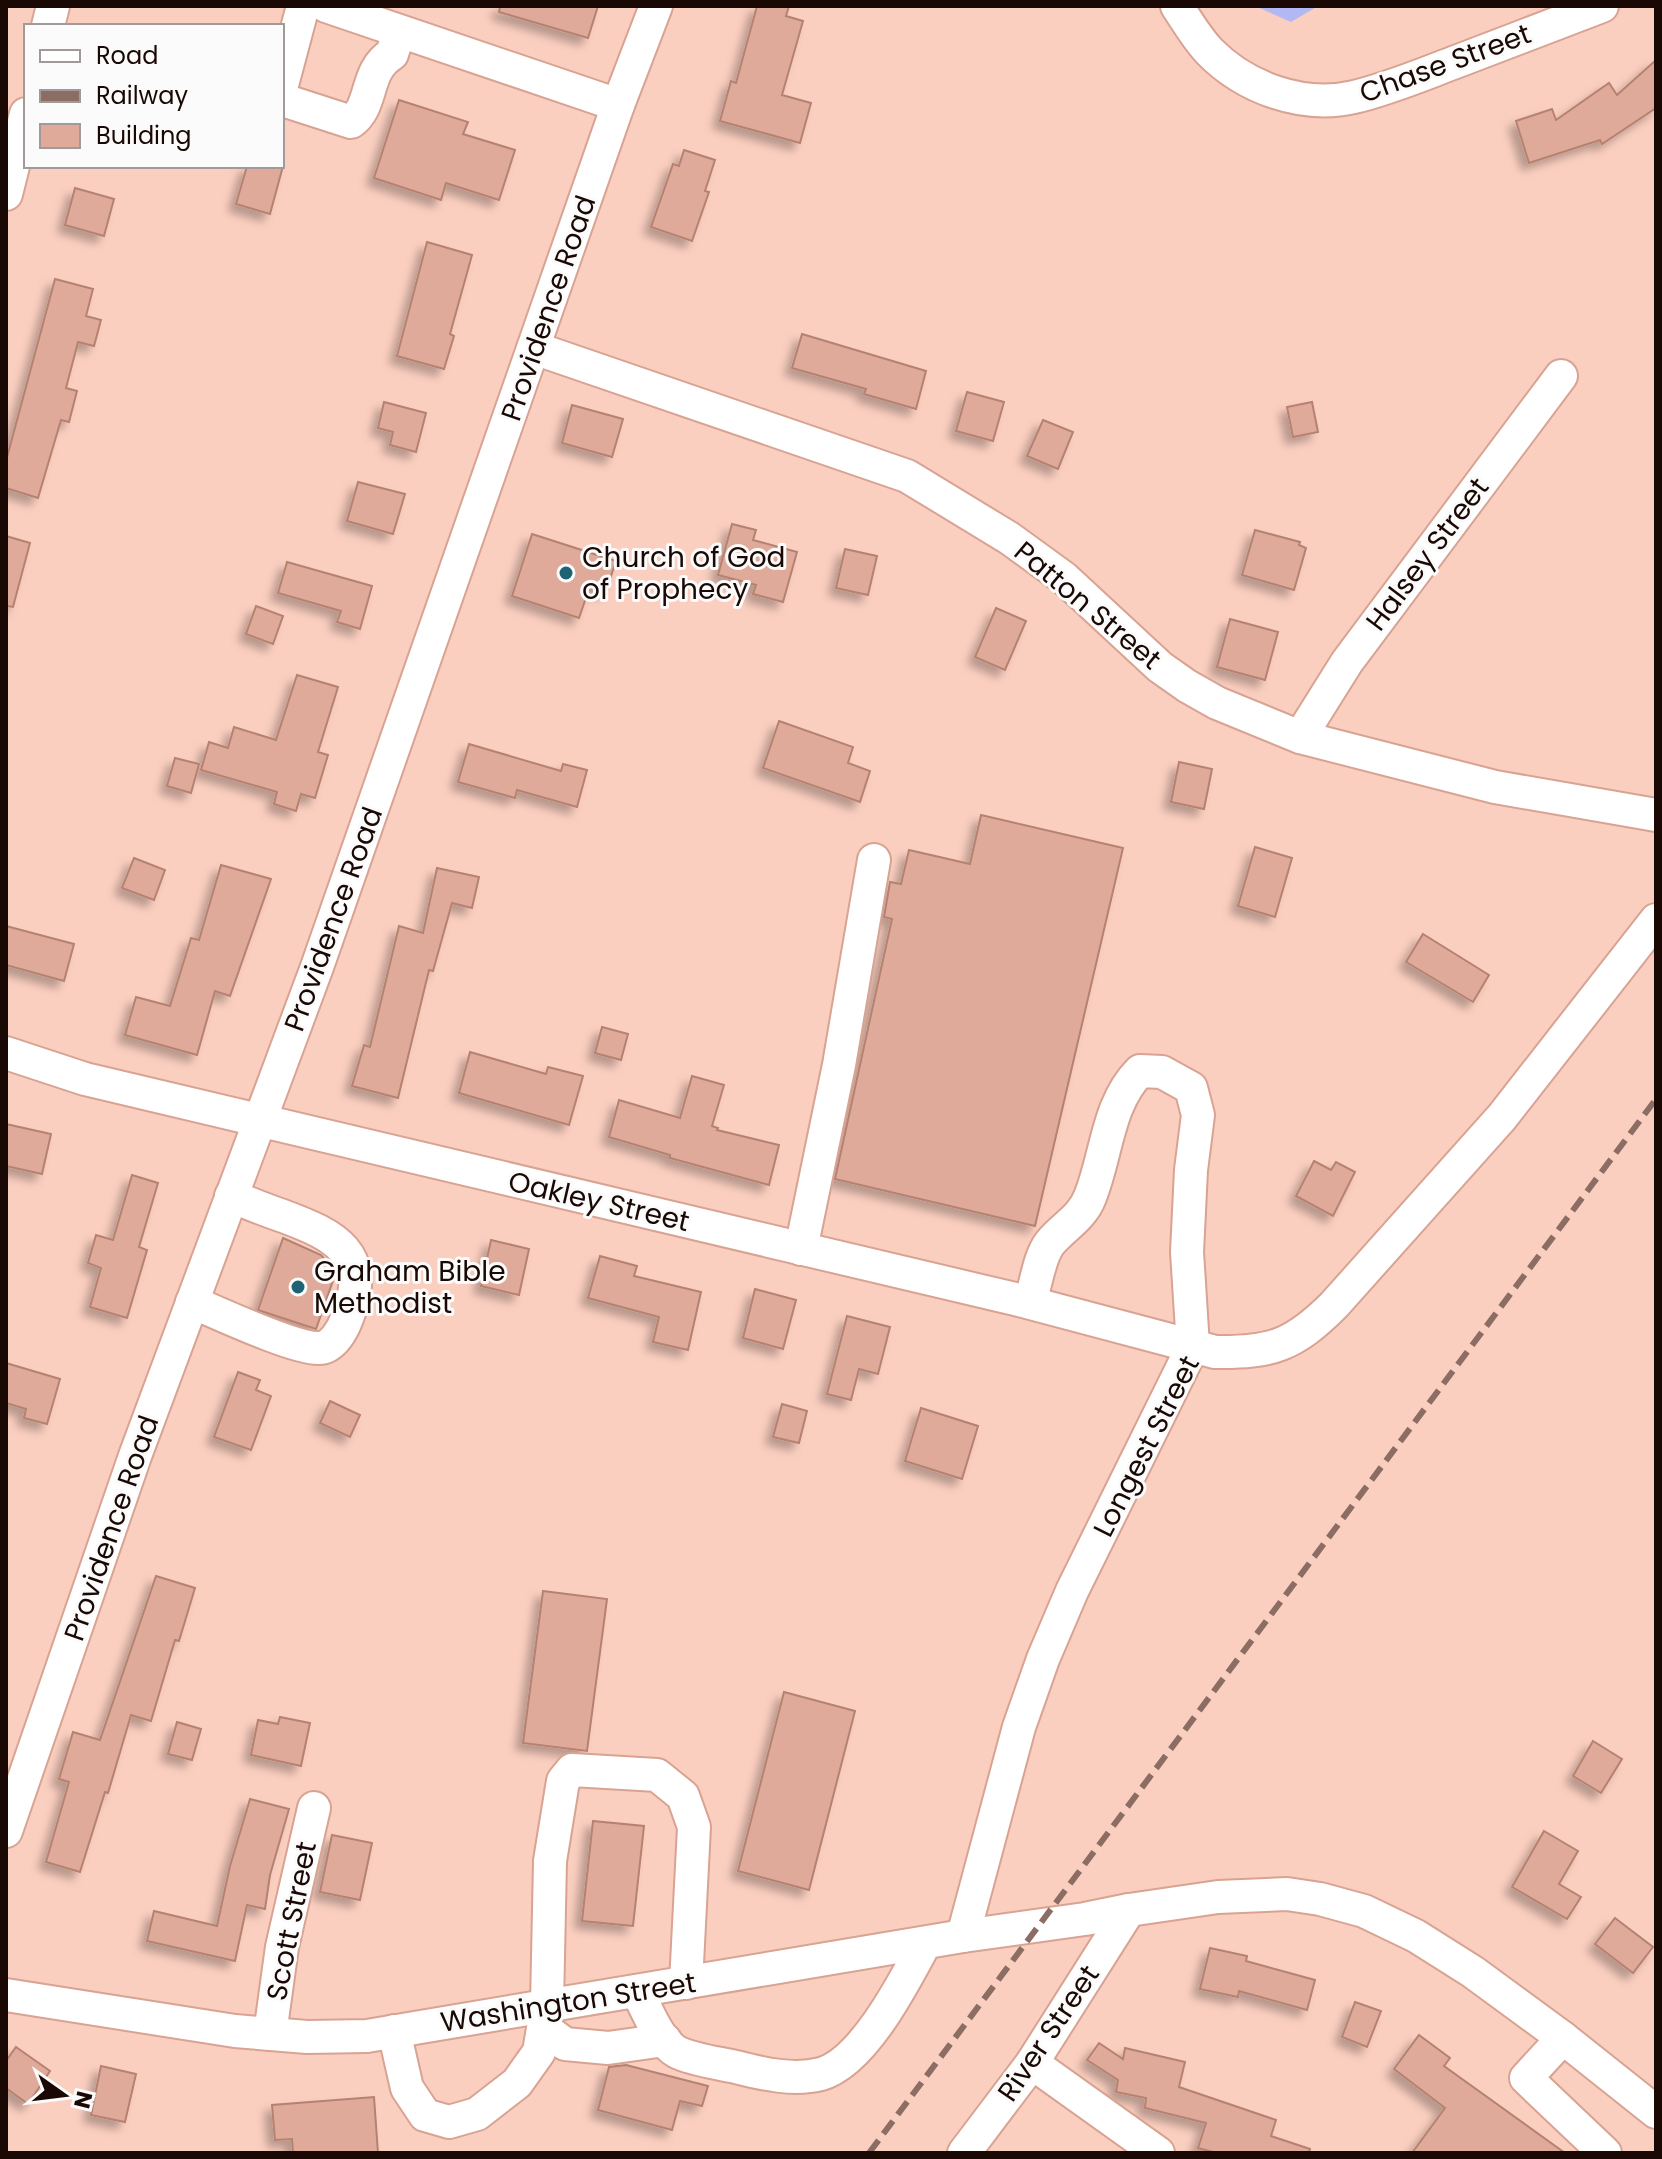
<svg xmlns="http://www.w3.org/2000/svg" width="1662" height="2159" viewBox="0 0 1662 2159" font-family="Poppins,sans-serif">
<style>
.water{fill:#b1b8f3}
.building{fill:#dfaa99;stroke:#b58272;stroke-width:2;filter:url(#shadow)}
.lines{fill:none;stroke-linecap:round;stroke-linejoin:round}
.minor-casing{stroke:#d8a392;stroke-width:36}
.minor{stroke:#fff;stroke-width:32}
.rail{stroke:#8c6d63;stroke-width:6;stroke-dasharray:16 8;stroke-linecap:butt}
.poi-dot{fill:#1e6374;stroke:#fbfbfb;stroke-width:3}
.labels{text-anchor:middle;stroke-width:6;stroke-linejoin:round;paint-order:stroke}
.street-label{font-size:28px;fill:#190804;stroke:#fbfbfb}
.poi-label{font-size:28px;fill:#190804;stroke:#fbfbfb;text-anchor:start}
</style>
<defs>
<filter id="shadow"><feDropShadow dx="-7" dy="7" stdDeviation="4" flood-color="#0004"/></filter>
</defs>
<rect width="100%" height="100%" fill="#fbcfc0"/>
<path class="water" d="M1255,6H1318L1291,22Z"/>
<g class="building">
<path d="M500,6H598L588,38L499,12Z"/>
<path d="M757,6H789L786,16L803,21L782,95L811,103L800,143L720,121L731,81L736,83Z"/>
<path d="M1656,60V108L1602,144L1600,140L1529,163L1516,121L1552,109L1556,120L1609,83L1617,95Z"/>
<path d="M399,100L468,122L463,134L515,150L499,200L446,183L441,200L374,178Z"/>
<path d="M684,150L715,160L705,191L709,192L692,241L651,227L673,164L679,166Z"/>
<path d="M247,166H283L270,214L236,204Z"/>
<path d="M75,188L114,199L104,236L65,225Z"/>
<path d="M427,242L472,255L450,334L454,336L444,369L397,356Z"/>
<path d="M55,279L93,289L86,316L101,320L94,346L78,342L66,388L77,391L69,422L61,420L38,498L6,488V461Z"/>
<path d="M802,334L926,371L916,409L864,394L866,389L792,368Z"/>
<path d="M967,392L1004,402L993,441L956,431Z"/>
<path d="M384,402L426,413L416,452L390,445L393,432L378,428Z"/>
<path d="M1312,402L1318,432L1293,437L1287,407Z"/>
<path d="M572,405L623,419L612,457L562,443Z"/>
<path d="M1043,420L1073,432L1058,469L1027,456Z"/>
<path d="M358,482L405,494L393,534L347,521Z"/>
<path d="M732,524L756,530L753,540L797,552L783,602L753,594L756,585L718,575Z"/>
<path d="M1255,530L1300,542L1299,545L1306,548L1294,590L1242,575Z"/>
<path d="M532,534L616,561L606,591L590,586L579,618L512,596Z"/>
<path d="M6,536L30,543L13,607L6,606Z"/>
<path d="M845,549L877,556L868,595L836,588Z"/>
<path d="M287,562L372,586L360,629L337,622L341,611L278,593Z"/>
<path d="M256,606L283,616L273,644L246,634Z"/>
<path d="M996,608L1026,621L1005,670L975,657Z"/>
<path d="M1230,619L1278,632L1265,680L1217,667Z"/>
<path d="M297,675L338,687L318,752L328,755L315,798L301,794L296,811L274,804L277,792L201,770L209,742L228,748L234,727L276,740Z"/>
<path d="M779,721L853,747L848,763L870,771L860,802L763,768Z"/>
<path d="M469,744L561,771L563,764L587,770L577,807L517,790L515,798L458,782Z"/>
<path d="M175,758L199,764L191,793L167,786Z"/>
<path d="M1179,762L1212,769L1204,809L1171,802Z"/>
<path d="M981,815L1123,848L1035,1226L835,1179L892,919L884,917L890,882L901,884L909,850L970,864Z"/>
<path d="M1255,847L1292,858L1275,917L1238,906Z"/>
<path d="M134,858L165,870L154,900L122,888Z"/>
<path d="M221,865L271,879L230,996L215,991L197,1055L125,1035L136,997L170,1006L191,938L199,940Z"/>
<path d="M437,868L479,877L472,908L452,903L433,971L429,970L398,1098L352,1086L364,1045L370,1047L399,926L423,933Z"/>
<path d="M6,926L74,944L64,981L6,965Z"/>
<path d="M1423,934L1489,975L1473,1002L1406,962Z"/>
<path d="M602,1027L628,1034L621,1060L595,1053Z"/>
<path d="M470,1052L546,1074L548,1067L583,1076L569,1125L459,1093Z"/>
<path d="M692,1076L724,1085L712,1126L718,1128L717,1130L779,1145L769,1185L670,1158V1155L609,1137L619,1100L680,1118Z"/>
<path d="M6,1124L51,1134L42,1174L6,1166Z"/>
<path d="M1314,1161L1331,1170L1336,1162L1355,1172L1333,1216L1296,1196Z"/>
<path d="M132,1175L158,1183L139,1247L147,1250L127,1318L90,1307L101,1268L88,1263L96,1235L113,1240Z"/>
<path d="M283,1238L321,1255L334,1270L335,1275L316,1329L258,1310Z"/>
<path d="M491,1240L529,1249L519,1295L481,1286Z"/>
<path d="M600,1256L637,1266L634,1276L701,1292L688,1350L653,1342L659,1317L588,1298Z"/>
<path d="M755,1289L796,1300L783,1349L743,1338Z"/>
<path d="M847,1316L890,1327L878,1374L859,1369L851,1400L827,1394Z"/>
<path d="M6,1363L60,1379L47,1424L24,1418L26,1409L6,1403Z"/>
<path d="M238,1372L260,1380L256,1390L271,1396L251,1450L214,1437Z"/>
<path d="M330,1401L360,1415L350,1437L320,1423Z"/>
<path d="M782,1404L807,1411L799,1443L773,1437Z"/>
<path d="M921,1408L978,1426L962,1479L905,1461Z"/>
<path d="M156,1576L195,1588L179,1641L175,1640L151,1721L131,1715L108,1793L105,1792L80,1872L46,1862L69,1782L59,1779L73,1732L100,1740Z"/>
<path d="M543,1591L607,1599L587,1751L523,1743Z"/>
<path d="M784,1692L855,1711L809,1890L738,1871Z"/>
<path d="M280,1717L310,1723L301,1766L251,1755L258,1720L278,1724Z"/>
<path d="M177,1722L201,1729L192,1760L168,1754Z"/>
<path d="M1593,1741L1622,1759L1601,1793L1573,1776Z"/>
<path d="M250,1799L289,1809L270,1875L265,1909L247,1905L235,1961L147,1941L154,1911L217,1926L230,1866Z"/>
<path d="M593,1821L644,1826L633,1926L582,1921Z"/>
<path d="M1544,1831L1578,1851L1559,1884L1581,1897L1567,1919L1512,1887Z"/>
<path d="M332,1835L372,1843L360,1900L320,1892Z"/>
<path d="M1615,1918L1653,1947L1633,1973L1595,1944Z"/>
<path d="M1210,1948L1247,1956L1246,1961L1315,1980L1307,2010L1239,1991L1238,1997L1200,1989Z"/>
<path d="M1355,2002L1381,2011L1367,2047L1342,2037Z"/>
<path d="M1419,2035L1450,2058L1444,2066L1565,2153H1412L1445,2108L1394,2069Z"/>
<path d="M1099,2043L1123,2059L1125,2048L1185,2062L1179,2087L1276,2120L1271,2136L1310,2149L1309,2153H1217L1198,2148L1206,2123L1145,2108L1146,2098L1116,2092L1118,2080L1087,2060Z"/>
<path d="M16,2047L50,2071L28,2104L6,2088V2061Z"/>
<path d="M626,2065L708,2086L702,2106L680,2101L672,2130L598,2110L609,2067Z"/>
<path d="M101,2066L136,2074L125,2122L91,2115Z"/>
<path d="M374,2097L378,2153H293L292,2139L275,2140L272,2105Z"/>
</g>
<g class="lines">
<defs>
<g id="minor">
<path d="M326,6L618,105"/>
<path d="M1177,6C1187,21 1196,37 1209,51C1245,88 1303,109 1354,97C1388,89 1421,75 1453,63C1503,44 1552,25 1602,6"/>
<path d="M48,26L53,6"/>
<path d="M282,85L303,6"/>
<path d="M282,93L286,101L351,122C374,106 364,71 392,54L399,32"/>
<path d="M6,194L26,114"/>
<path d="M534,348L907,476L1009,538L1064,578L1160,667L1187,686L1217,703L1300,737L1495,787L1656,815"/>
<path d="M1300,737L1347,662L1561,376"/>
<path d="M6,1053L85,1079L1019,1300L1215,1352C1272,1353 1294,1345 1334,1305L1502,1117L1656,920"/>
<path d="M801,1249L839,1065L874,860"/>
<path d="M192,1302C218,1313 295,1349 319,1348C333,1348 343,1329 347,1318C373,1253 334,1235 283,1216C265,1210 248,1203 231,1196"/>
<path d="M6,1831L135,1456L317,967L618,105L656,6"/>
<path d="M963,1936L1019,1727L1043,1659L1072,1591L1193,1346L1187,1252L1191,1170L1198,1115L1191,1088L1162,1072L1140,1071C1107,1104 1107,1155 1090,1197C1082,1218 1063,1227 1050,1243C1039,1257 1036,1285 1030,1302"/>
<path d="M637,1991C647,2009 658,2041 677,2052C693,2060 718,2063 736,2067C763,2074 794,2081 821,2074C864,2062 905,1980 925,1943"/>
<path d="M6,1995L235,2031L307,2037L367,2036L963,1936L1085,1919L1129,1910L1218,1897L1287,1894L1320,1899L1364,1911L1416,1936L1473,1972L1563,2038L1656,2112"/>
<path d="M545,2029L565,2044L608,2048L665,2040"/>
<path d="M394,2031L407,2088L425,2115L449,2122L477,2114L517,2083L539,2052L547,2005L550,1861L563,1781L572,1770L657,1775L683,1796L694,1827L686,1983"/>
<path d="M270,2034L282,1947L314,1808"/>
<path d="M1563,2038L1526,2078L1605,2153"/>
<path d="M1032,2063L1158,2153"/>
<path d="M964,2153L1032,2063L1129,1910"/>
</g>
</defs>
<use href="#minor" class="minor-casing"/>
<use href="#minor" class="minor"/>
<path class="rail" d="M869,2153L1656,1099"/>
</g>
<g class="poi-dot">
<circle cx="566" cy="573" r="8"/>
<circle cx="298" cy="1287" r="8"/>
</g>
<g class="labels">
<g class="street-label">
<text transform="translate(1445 63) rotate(-20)" y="10">Chase Street</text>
<text transform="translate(548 308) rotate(-71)" y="10">Providence Road</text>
<text transform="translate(1427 554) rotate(-53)" y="10">Halsey Street</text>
<text transform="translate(1088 605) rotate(40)" y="10">Patton Street</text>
<text transform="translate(333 919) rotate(-70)" y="10">Providence Road</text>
<text transform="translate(599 1201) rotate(13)" y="10">Oakley Street</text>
<text transform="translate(1146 1446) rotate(-63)" y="10">Longest Street</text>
<text transform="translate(111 1528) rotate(-71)" y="10">Providence Road</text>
<text transform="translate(291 1921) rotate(-79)" y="10">Scott Street</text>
<text transform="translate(568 2002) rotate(-9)" y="10">Washington Street</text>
<text transform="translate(1048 2033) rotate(-56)" y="10">River Street</text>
</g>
<g class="poi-label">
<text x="582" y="567">Church of God<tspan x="582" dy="32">of Prophecy</tspan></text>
<text x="314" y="1281">Graham Bible<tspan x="314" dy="32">Methodist</tspan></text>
</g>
</g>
<rect width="1662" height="2159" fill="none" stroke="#190804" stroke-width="16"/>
<rect x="24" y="24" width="260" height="144" fill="#fbfbfb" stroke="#a19a98" stroke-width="2"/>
<rect x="40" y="50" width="40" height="12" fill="#ffffff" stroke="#a19a98" stroke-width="2"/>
<text x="96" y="64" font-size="24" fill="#190804">Road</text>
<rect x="40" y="90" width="40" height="12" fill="#8c6d63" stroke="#a19a98" stroke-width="2"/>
<text x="96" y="104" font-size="24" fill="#190804">Railway</text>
<rect x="40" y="124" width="40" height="24" fill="#dfaa99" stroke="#a19a98" stroke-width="2"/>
<text x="96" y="144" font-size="24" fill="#190804">Building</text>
<g transform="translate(64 2095) rotate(104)" stroke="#fbfbfb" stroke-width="6" paint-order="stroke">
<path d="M0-6L14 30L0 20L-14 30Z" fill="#190804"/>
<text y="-12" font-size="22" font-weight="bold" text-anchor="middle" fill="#190804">N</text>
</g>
</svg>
